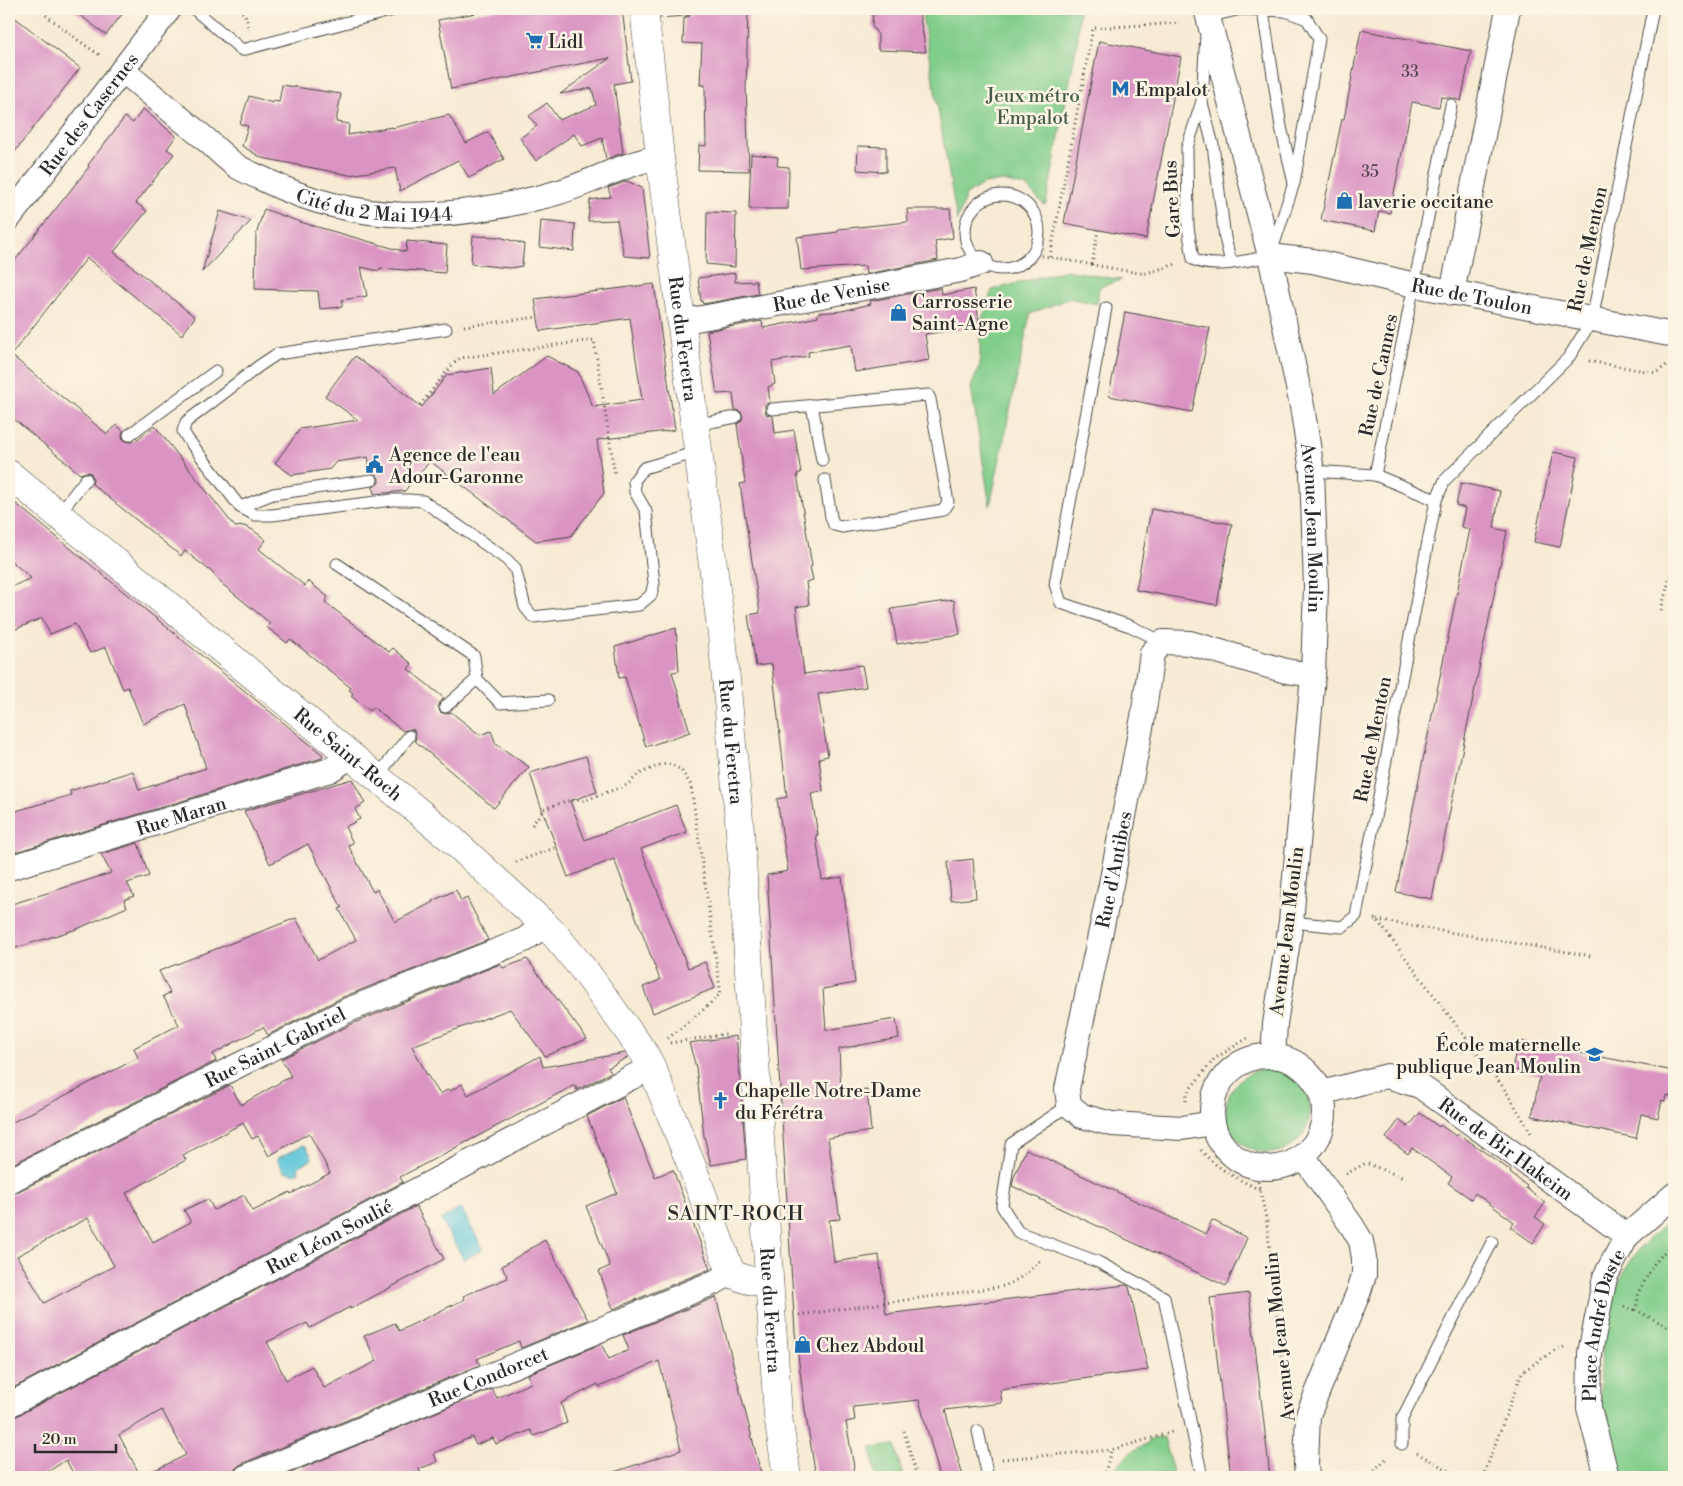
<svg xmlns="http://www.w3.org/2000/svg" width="1683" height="1486" viewBox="0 0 1683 1486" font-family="'Libre Bodoni',serif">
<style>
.green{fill:#81cd8a;stroke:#567c5a}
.water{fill:#5ec6da;stroke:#447882}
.building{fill:#da94c3;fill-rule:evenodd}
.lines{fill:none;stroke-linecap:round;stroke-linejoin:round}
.service-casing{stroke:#4a4844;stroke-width:13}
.minor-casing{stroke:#4a4844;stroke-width:26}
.tertiary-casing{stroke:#4a4844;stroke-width:29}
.path{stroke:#4a4844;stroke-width:3;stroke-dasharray:1 4;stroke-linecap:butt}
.service{stroke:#fff;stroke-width:11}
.minor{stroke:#fff;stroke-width:24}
.tertiary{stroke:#fff;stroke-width:28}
.labels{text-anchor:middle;stroke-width:5;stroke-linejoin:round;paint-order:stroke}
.number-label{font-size:16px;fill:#574551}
.poi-label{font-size:19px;fill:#2b2b2b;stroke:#fcf5e5;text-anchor:start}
.park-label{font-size:19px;fill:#455c48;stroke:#fcf5e5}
.street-label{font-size:19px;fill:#2b2b2b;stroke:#fcf5e5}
.neighbourhood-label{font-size:20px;letter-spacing:1px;fill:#2b2b2b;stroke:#fcf5e5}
</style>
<rect width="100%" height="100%" fill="#fcf5e5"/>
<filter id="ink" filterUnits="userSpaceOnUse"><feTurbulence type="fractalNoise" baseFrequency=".02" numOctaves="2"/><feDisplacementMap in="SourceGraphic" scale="10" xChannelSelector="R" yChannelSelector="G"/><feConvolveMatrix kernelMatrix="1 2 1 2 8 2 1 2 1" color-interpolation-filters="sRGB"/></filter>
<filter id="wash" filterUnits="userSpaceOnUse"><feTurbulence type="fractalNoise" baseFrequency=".0096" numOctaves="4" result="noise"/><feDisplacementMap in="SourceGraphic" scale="20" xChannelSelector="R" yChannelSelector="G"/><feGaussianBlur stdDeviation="1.12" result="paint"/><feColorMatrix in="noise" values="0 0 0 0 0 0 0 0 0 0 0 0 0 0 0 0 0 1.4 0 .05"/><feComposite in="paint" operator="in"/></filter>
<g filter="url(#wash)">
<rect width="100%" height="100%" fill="#f7ebd4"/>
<g class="green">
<path d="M921,9H1079L1078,38L1046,204L1044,205L1027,187L1004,181L983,184L966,195L957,221Z"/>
<path d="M1066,270L1122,280L1099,287L1097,304L1070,298L1030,314L990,506L971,387L980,365V325L992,290Z"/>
<circle cx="1268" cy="1111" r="42"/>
<path d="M1674,1216V1477H1615C1610,1455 1602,1428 1600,1406C1597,1354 1606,1285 1643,1245C1653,1234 1664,1225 1674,1216Z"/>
<path d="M1164,1437L1174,1477H1111C1119,1460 1131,1450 1149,1443V1440Z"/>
<path d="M895,1445L903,1477H876L871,1448Z"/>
</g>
<g class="water">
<path d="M303,1145L306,1146L312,1157L311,1160L298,1167L299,1171L295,1174L289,1172H284L278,1161V1158Z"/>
<path d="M461,1208L483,1249L464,1260L441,1220Z"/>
</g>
<g id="blocks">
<g class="building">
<path d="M72,9H126L106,35Z"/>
<path d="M498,9H622L631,81L614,84L623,153L606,159L602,138L582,146L574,134L536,161L520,138L537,126L529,116L547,103L559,120L596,105L592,88L560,94L610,58L451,89L438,20Z"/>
<path d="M692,9H748L746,87L749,171L698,170L699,145L706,146L705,85H700L702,44L683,43L684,18L690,16Z"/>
<path d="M873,11L919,12L926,52L878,50V35L872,26Z"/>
<path d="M9,13L80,68L9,159Z"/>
<path d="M1361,30L1471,51L1461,101L1452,98L1441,97L1439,107L1412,102L1390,213L1379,211L1375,231L1321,220L1342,119H1344Z"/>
<path d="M1099,41L1181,57L1146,239L1064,223Z"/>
<path d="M282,85L341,94L336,122L349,124L348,135L392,127V128L449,115L466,143L488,132L504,159L469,178L458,160L400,191L395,168L349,175L262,158L242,146L248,126L240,124L249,96L273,103V101L279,102Z"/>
<path d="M143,109L176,136L167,149L174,154L136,203L147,211L114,252L195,317L182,335L87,258L11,355L107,434L117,425L123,431L122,435L123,440L130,442L135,441L155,426L235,527L244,526L253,530L266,540L259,549L305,586L308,581L328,597L325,602L389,652L393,648L412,664L408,669L444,698L438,705L440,712L446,714L451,712L480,735L491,731L496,744L529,767L494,808L415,741L416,737L414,730L410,729L403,731L373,707L370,711L351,696L353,693L349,690L351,688L290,639L287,643L267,627L270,623L221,583L213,573L185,551L181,556L92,484L93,480L91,473L87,472L80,474L9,415V268L89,167L88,165L125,117L133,123Z"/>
<path d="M858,146L886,147V172L857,170Z"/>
<path d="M751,154L778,157L777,166L789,167L788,209H749Z"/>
<path d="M627,181L642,188L650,258L624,256L617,220L588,221L590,200L611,197L608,188Z"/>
<path d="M264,209L300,222L406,252L407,241L447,245L445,273L380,268L379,271L361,267L367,296L342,300V307L320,309L318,291L255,289L256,235Z"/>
<path d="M907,209H950L953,238L935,241L938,260L866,274L865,266L801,270L797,237L838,232V229L908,222Z"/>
<path d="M220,211L251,221L202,272Z"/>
<path d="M707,212L736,213L735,267L706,264Z"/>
<path d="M541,221L575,224L574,251L539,247Z"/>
<path d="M473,236L499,237L524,244L522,266L510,268L471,264Z"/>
<path d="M735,273V282L756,281L758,294L703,304L702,301H701L698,278Z"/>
<path d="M654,284L675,430L597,440L604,493L571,536L536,541L430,461L419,475L417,474L405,491L374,494L373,487L379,483V478L375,473H371L368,457L336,462L330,469L292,475L275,463L300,429L358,420L325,396L355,356L422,407L447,375L491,368L494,395L547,356L578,372L593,407L642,400L630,318L540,331L535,299Z"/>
<path d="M941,288L942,295L974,289L980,327L925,334L929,360L855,372L851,345L808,352L809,356L772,362L775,384L768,387L770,402L765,405V409L766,414L773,416L775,433L794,430L801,473L797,474L812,566L810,567L813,580L806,582L809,605L796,607L804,674L862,665L866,687L818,694L828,756L819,758L823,791L811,793L818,835H816L822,880L842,877L855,983L823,989L826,1030L896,1019L899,1038L839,1049L841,1093L867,1090L871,1131L828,1138L840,1219L829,1220L834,1262L879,1255L886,1314L1126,1285L1129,1287L1148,1370L1000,1390L1002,1403L945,1410L963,1477H940L919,1400L853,1407L855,1420L846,1422L854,1467L853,1468L854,1477H816L805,1410L795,1332L767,875L788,871L777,799L787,797L772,664L756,666L748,615L760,613L740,484L745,483L737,424L741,422L743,416L741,412L735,410L733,393L717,394L707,331L762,321L763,328L818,317V313L842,311L871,304L870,301Z"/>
<path d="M1125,312L1210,328L1192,412L1109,396Z"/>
<path d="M1553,452L1578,457L1560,547L1534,542Z"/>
<path d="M1461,483L1500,491L1494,528L1507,531L1432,899L1396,892L1470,529L1461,527L1465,508L1456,505Z"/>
<path d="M9,498L323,755L322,758L9,854V813L71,795L70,791L133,771L139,790L206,768L185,704L143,724L128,687L123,689L106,647L90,653L75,624L50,634L42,618L9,632V588L31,578L9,559Z"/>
<path d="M1151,509L1232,524L1217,605L1136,590Z"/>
<path d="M954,600L960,634L897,644L891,609Z"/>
<path d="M676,628L679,671L672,672L690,732L646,747L625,677L619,678L615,647Z"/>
<path d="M586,756L597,792L570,801L585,840L676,805L687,832L641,849L688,968L705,962L715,988L653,1013L643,987L660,980L614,859L568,877L540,804L530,773Z"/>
<path d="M352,779L365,803L355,809L360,819L345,827L353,843L348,845L373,892L377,889L395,922L433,902L432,901L456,890L461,901L467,898L488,940L343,997L268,1035L263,1027L213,1054L216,1061L9,1166V1124L138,1058L134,1048L179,1025L163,996L170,993L159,971L296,918L318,960L356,940L339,909L342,908L308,844L270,864L244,811Z"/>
<path d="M138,843L149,876L127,883L134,896L124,900L127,907L77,929L9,950V905L111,873L101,854Z"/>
<path d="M973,859L976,898L951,901L948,862Z"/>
<path d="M527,959L587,1039L545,1056L510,1009L412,1046L427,1075L440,1094L449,1089L450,1091L462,1084L468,1095L540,1056L543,1067L625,1053L628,1057L608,1068L611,1072L577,1090L575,1085L400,1177L403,1182L9,1390V1195L15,1193L230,1085L241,1105L291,1076L281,1059L354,1023L500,964L503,968ZM243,1123L252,1139L258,1136L269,1156L309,1133L330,1173L291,1194L290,1192L253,1211L244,1195L214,1210L208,1199L184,1210L191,1222L153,1242L126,1193L186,1160L183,1155ZM88,1218L114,1266L44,1303L17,1256Z"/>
<path d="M736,1036L740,1078L746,1159L711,1165L704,1136L696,1067L689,1043Z"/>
<path d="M1518,1041L1674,1071V1097L1666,1095L1665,1101L1662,1100L1658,1118L1641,1114L1636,1138L1532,1116L1540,1075L1512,1069Z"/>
<path d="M623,1097L655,1177L673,1170L710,1269L613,1309L599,1271L610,1266L586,1206L617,1193L587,1116Z"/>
<path d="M1420,1113L1439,1127L1440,1125L1456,1136L1459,1134L1511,1171L1510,1173L1527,1186L1526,1188L1545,1203L1535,1217L1545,1224L1533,1243L1510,1227L1514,1222L1475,1193L1471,1199L1448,1183L1452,1177L1412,1148L1408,1154L1386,1138L1399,1120L1408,1127Z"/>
<path d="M1026,1149L1206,1234L1212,1220L1247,1238L1226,1286L1012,1186L1014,1177Z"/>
<path d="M416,1206L444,1259L350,1309V1307L310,1328L307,1323L267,1342L286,1380L312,1366L324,1388L377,1361L364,1336L395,1323L399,1331L465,1299L463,1296L508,1278L502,1266L545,1240L588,1320L521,1348L519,1341L477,1359L480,1365L241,1464L235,1469L233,1477H75L66,1460L40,1477H9V1419L15,1417ZM162,1410L186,1455L141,1477L119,1435Z"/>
<path d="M1249,1293L1270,1477H1231L1210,1298Z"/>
<path d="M716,1297L762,1477H611V1473L681,1450L659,1361L599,1387L598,1384L561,1403L567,1423L534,1436L531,1430L496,1444L493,1438L476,1445L472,1437L434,1453L437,1462L419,1469L422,1477H281L492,1389L497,1398L531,1383L528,1374L601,1344L609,1359L629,1350L623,1335Z"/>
</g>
</g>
</g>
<g filter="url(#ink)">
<use href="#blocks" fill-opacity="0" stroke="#4a4844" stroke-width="1"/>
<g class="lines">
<defs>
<g id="service">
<path d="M194,9L242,50L397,9"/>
<path d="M1241,9L1285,11L1307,19L1319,39L1294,183L1270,256C1249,260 1212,270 1193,259L1188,227L1187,148L1202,101L1207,17Z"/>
<path d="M1263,11L1281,127L1293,179"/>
<path d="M644,13L685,10"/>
<path d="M1202,103L1213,145L1225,238L1231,263"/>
<circle cx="1002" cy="232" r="37"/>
<path d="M1106,308L1055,584L1061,603L1130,626L1163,642"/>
<path d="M446,329L277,354L259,366L186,422L183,431L187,438L240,507L255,515H272L392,500H408L423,501L506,559L515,568L525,607L533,617L639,605L651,595L654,583L646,511L635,492L634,481L644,468L687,455L698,454"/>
<path d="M812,405L822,460"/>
<path d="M772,409L928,395L930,399L948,502L943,510L842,527L834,525L831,517L825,480"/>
<path d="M695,425L736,417"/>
<path d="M129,435L216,371"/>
<path d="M1312,471L1375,475L1436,500L1445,480L1569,357L1592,320L1653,9"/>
<path d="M1375,475L1451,105"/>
<path d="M240,507L273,494L372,480"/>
<path d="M58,515L86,479"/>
<path d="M337,564L474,656L477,679L445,707"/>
<path d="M477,679L500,703L548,700"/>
<path d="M376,778L409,736"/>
<path d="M1291,922L1342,927L1356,916L1436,500"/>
<path d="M1069,1105L1011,1144L1002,1206L1018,1232L1098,1262L1164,1297L1202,1477"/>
<path d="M978,1431L988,1477"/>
<path d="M1402,1444V1419L1492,1242"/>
</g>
<g id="minor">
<path id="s1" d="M1206,9L1270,256L1302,406L1312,471L1316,586L1313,675L1291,922L1275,1024L1273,1057"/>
<path id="s2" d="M122,70C149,92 176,115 203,137C215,147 226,159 238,167C247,172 256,176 265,180C358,226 448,221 545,196C585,187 620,164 660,157"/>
<path id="s3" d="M9,218L169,9"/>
<path id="s4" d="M1270,256L1313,261L1415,285L1674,335"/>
<path d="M1452,293L1508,9"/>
<path id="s5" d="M680,322L961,270L981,263"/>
<path id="s6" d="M9,868L330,770L350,757"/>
<circle cx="1268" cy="1112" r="56"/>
<path id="s7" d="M1321,1093L1387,1076L1420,1086L1627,1236"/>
<path id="s8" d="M1213,1123L1182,1128L1112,1124L1082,1116L1069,1105L1067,1089L1111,884L1143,717L1152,653L1163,642L1190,643L1286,671L1313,675"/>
<path d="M1303,1156L1352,1226L1361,1241L1364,1258V1275L1359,1291L1308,1415L1306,1464L1307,1477"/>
<path id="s9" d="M9,1181L348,1010L524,940L545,925"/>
<path id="s10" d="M9,1405L630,1078L652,1068"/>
<path id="s11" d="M246,1477L715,1282L731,1273"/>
<path id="s12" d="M1607,1477L1589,1408L1590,1353L1605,1277L1627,1236L1674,1195"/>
</g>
<g id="tertiary">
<path id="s13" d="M644,9L660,157L722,635L740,831L778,1416L787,1477"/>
<path id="s14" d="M9,474L448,836L545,925L556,936L588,975L644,1053L652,1068L693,1169L731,1273C744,1280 755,1283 769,1282"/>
</g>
</defs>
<use href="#service" class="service-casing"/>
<use href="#minor" class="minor-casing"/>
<use href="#tertiary" class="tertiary-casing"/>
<g class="path">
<path d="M38,9L78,40L101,56"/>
<path d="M238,9L245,14L249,30"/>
<path d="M1152,211H1157"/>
<path d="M1032,254L1139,273H1147L1176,264"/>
<path d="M1050,257L1093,28L1180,23"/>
<path d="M1092,265L1098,230"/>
<path d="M464,326L538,317"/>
<path d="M1589,361L1656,373L1673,360"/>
<path d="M420,405L453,364L460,358L594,340L615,475"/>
<path d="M1661,610L1674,562"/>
<path d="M532,825L544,809L567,801L586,800L627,785L639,774L660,765L670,764L681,770L691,785L720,988L719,995L703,1010L666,1040"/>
<path d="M516,862L557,847"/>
<path d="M1374,919L1377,920L1506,1091L1531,1133"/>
<path d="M1377,920L1591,956"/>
<path d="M670,1043L726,1034"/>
<path d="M1186,1101L1187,1093L1214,1059L1248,1038"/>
<path d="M1201,1150C1216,1169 1239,1179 1260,1190"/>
<path d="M1255,1167L1267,1223L1286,1400"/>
<path d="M1346,1174L1366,1163L1404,1178"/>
<path d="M1674,1241L1654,1264L1639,1291L1636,1310L1674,1330"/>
<path d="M1624,1307L1636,1310"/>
<path d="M799,1315L1005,1286L1023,1276L1040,1261"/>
<path d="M904,1431L917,1477"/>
<path d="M1417,1453L1460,1477"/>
<path d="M1002,1459L1111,1450"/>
<path d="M1104,1477L1111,1450L1172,1432"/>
<path d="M1367,1477L1388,1457"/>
<path d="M1483,1477L1522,1372L1555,1350L1564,1347"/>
</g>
<use href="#service" class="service"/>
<use href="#minor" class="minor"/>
<use href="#tertiary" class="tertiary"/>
</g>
</g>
<defs>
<symbol id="supermarket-bare" viewBox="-9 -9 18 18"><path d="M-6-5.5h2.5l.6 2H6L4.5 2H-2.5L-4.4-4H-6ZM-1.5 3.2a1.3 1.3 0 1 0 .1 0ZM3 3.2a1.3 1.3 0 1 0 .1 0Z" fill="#1f6fb2" stroke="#fcf5e5" stroke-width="2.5" paint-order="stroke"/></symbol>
<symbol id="metro-bare" viewBox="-9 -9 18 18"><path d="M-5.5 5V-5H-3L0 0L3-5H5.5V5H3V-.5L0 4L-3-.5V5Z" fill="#1f6fb2" stroke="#fcf5e5" stroke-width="2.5" paint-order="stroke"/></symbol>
<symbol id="shop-bare" viewBox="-9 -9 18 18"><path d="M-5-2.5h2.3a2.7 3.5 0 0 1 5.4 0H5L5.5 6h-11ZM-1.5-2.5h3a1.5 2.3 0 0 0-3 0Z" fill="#1f6fb2" stroke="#fcf5e5" stroke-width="2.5" paint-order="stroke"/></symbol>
<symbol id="civic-bare" viewBox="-9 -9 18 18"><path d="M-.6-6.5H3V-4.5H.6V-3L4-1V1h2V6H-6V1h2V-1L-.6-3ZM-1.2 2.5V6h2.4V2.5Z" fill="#1f6fb2" stroke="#fcf5e5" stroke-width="2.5" paint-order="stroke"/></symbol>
<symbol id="school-bare" viewBox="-9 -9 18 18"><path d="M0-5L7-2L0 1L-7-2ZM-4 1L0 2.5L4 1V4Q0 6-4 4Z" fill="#1f6fb2" stroke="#fcf5e5" stroke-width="2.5" paint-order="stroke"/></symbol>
<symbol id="church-bare" viewBox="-9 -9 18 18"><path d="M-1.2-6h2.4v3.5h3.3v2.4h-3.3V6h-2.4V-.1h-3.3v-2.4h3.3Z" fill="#1f6fb2" stroke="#fcf5e5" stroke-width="2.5" paint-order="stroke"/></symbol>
</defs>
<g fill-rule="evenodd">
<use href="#supermarket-bare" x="522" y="28" width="25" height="25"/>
<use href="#metro-bare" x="1108" y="76" width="25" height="25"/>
<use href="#shop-bare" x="1332" y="188" width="25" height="25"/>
<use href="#shop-bare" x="886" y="300" width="25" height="25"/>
<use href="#civic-bare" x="362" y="452" width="25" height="25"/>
<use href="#school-bare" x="1582" y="1042" width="25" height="25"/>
<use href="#church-bare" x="708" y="1088" width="25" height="25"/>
<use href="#shop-bare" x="790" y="1332" width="25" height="25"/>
</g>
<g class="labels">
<g class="number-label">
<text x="1410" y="77">33</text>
<text x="1370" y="177">35</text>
</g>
<g class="poi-label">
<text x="548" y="48">Lidl</text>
<text x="1135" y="96">Empalot</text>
<text x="1358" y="208">laverie occitane</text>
<text x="912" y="308">Carrosserie<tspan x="912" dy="22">Saint-Agne</tspan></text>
<text x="389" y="461">Agence de l'eau<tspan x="389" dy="22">Adour-Garonne</tspan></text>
<text x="1581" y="1051" text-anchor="end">École maternelle<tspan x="1581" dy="22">publique Jean Moulin</tspan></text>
<text x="735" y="1097">Chapelle Notre-Dame<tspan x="735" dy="22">du Férétra</tspan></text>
<text x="816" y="1352">Chez Abdoul</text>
</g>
<g class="park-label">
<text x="1033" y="102">Jeux métro<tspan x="1033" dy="22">Empalot</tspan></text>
</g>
<g class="street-label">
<text dy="7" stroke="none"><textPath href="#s3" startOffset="131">Rue des Casernes</textPath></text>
<text transform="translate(1171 199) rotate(-93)" y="7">Gare Bus</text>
<text dy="7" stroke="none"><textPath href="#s2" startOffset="295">Cité du 2 Mai 1944</textPath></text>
<text transform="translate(1587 249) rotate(-78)" y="7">Rue de Menton</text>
<text dy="7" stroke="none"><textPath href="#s5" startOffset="154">Rue de Venise</textPath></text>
<text dy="7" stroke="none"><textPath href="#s4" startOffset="206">Rue de Toulon</textPath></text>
<text dy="7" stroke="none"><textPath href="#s13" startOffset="332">Rue du Feretra</textPath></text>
<text transform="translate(1378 375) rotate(-78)" y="7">Rue de Cannes</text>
<text dy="7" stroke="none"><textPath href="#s1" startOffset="531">Avenue Jean Moulin</textPath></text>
<text transform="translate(1372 739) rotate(-79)" y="7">Rue de Menton</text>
<text dy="7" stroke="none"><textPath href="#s13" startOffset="738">Rue du Feretra</textPath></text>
<text dy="7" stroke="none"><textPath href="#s14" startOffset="440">Rue Saint-Roch</textPath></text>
<text dy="7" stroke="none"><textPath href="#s6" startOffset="180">Rue Maran</textPath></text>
<text dy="7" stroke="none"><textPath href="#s8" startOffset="390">Rue d'Antibes</textPath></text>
<text transform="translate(1286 931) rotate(-83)" y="7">Avenue Jean Moulin</text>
<text dy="7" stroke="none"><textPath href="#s9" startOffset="298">Rue Saint-Gabriel</textPath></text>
<text dy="7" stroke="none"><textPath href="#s7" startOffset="209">Rue de Bir Hakeim</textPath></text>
<text dy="7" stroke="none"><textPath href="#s10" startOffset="362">Rue Léon Soulié</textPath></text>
<text dy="7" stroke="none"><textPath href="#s13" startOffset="1308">Rue du Feretra</textPath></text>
<text dy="7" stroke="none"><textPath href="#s12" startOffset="156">Place André Daste</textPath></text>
<text transform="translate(1279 1337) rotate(-96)" y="7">Avenue Jean Moulin</text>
<text dy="7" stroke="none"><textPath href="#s11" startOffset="262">Rue Condorcet</textPath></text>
</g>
<g class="neighbourhood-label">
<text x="736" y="1220">SAINT-ROCH</text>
</g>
</g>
<rect width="1683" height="1486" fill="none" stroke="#fcf5e5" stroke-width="30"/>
<path d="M35 1444v8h81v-8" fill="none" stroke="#2b2b2b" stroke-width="2.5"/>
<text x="42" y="1444" font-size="15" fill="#2b2b2b" stroke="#fcf5e5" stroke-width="4" paint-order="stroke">20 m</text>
</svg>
